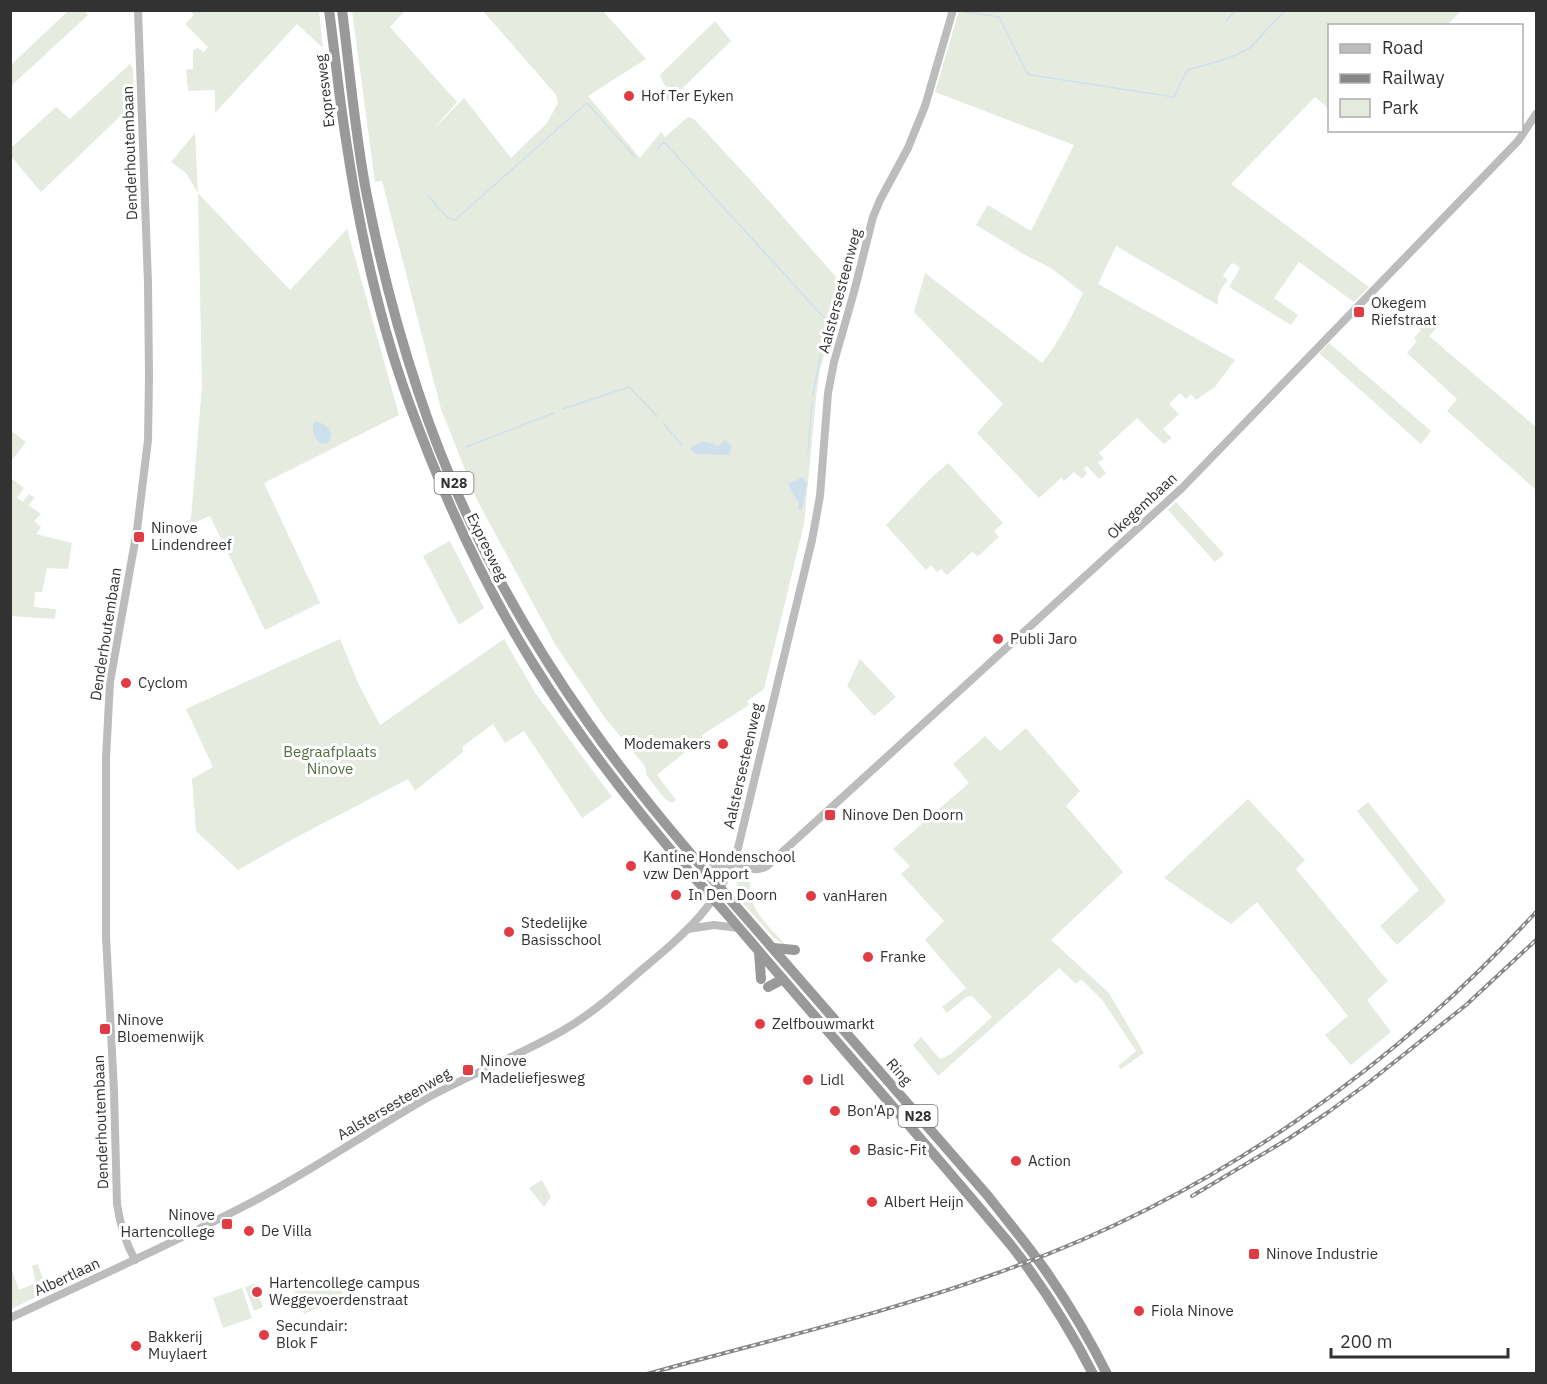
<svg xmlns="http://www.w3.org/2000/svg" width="1547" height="1384" viewBox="0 0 1547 1384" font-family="'IBM Plex Sans',sans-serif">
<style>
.green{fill:#e5ebde}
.water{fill:#cfe0ed}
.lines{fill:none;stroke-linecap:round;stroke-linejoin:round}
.stream{stroke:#cfe0ed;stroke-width:1.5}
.secondary{stroke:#bcbcbc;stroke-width:8}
.highway{stroke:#999;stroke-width:10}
.rail-casing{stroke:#878787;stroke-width:4}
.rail{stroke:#fff;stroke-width:1.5;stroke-dasharray:4.5;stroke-linecap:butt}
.poi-dot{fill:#e13c43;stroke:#fff;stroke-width:2}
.labels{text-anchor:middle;stroke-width:6;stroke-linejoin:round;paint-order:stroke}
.shield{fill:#fff;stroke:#707070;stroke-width:1.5}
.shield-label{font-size:14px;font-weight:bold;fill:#323232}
.street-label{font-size:15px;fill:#323232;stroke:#fff}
.poi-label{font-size:15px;fill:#323232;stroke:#fff;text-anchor:start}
.park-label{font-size:15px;fill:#546e40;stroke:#fff}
</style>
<rect width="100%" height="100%" fill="#fff"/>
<g class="green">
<path d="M68,11H84L88,15L11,86V65Z"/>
<path d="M190,11H319L323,48L297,24L215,113V90L188,91L186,70L193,69V51L197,48L204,52L208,47L185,24L194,15Z"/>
<path d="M352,11H405L390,27L457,102L430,133L464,98L511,158L547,123L558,103L556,95L551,89L483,11H603L646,59L588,96L640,158L661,132L665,137L688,117L694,119L754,184L844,286L820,370L817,389L804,524L764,689L747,701L749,705L702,735V738L657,775L676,800L672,803L665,799L647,776L645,766L605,718L555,644L477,500L441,409L382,181L375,182Z"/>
<path d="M1004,11H1461L1447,25L1330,26L1329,109L1315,97L1231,184L1369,287L1354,302L1299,262L1274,298L1298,315L1291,325L1229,287L1240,268L1233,263L1231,264L1223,276L1228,280C1221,288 1217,294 1218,305L1116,246L1098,284L1235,360L1215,387L1196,400L1191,394L1186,399L1180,393L1169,404L1179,414L1163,429L1172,438L1164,444L1137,418L1099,453L1104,458L1098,463L1106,473L1099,479L1087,466L1084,469L1087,473L1082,479L1074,472L1064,481L1061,478L1039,498L977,433L1003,404L914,312L925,273L1042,363C1059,342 1071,318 1083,293L1051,268L1027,256L976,225L988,205L1031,231L1074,145L935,92L959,11Z"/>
<path d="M715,21L731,41L669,101L662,97L663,95L669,90L664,84L660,75Z"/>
<path d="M130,64L133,69L134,103L41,192L11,156V148L56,107L70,119Z"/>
<path d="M195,133L198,193L290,290L347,229L399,415L264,483L320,603L265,630L210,516L195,522L187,528L182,523L191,519L202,386L198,193L186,173L171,162Z"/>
<path d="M1425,313L1439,325L1429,336L1536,427V490L1447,411L1457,399L1407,353L1417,341L1414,338L1421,330L1415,324Z"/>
<path d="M1329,343L1431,431L1421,444L1319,353Z"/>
<path d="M13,432L26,442L11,461V436Z"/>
<path d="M948,463L1003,523L994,531L999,537L978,556L972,552L947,575L941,569L937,572L931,565L926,570L886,525L929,480Z"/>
<path d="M11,478L24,488L17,498L23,502L29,494L35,498L28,505L41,514L34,521L41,527L36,534L72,543L68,569L47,568L42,592H35L34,607L56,609L55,619L11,616Z"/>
<path d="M1176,502L1224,554L1215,562L1168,510Z"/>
<path d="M450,541L484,608L459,625L423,556Z"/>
<path d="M340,639L359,685L380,725L504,639L536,694L612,797L582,818L524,731L505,743L493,724L462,747L463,752L415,791L408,779L293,839L238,870L196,831L192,779L213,767L186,709Z"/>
<path d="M860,659L896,697L874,716L847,686Z"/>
<path d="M1026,728L1080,791L1066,806L1123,872L1051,940L1109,993L1144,1053L1121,1069L1118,1066L1136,1051L1103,1001L1081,979L1076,984L1059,968L938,1076L913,1045L921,1037L940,1059L951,1054L992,1017L972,996L966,997L947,1013L942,1007L966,988L925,940L944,921L901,874L910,866L893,849L969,783L953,764L985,736L1000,751Z"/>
<path d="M1248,799L1305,860L1296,869L1388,981L1367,1000L1391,1032L1351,1065L1325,1035L1348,1016L1257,902L1231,924L1164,878Z"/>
<path d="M1368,802L1446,901L1397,945L1380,926L1419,890L1357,811Z"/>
<path d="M741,872H746L751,876C746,908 764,921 784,943V945L773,937L742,902L738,892L736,878Z"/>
<path d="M542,1180L551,1197L544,1207L529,1188Z"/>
<path d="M10,1264L19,1290L36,1283L32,1266L38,1264L47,1292L11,1309Z"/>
<path d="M332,1275L344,1295L304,1314L294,1292Z"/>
<path d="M255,1284L263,1307L254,1311L245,1287Z"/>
<path d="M242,1288L252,1318L223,1328L213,1298Z"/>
</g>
<g class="water">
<path d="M315,421C327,424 338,433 326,444L319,443C314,436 310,429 315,421Z"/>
<path d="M725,440L732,446L729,455L695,454L690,448C702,440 705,441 718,446Z"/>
<path d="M803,477L807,484L802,510L798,509L799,504L788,484Z"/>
</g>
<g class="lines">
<g class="stream">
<path d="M960,11L999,17L1027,73L1031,75L1174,97L1187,70C1209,64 1232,59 1251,47L1285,10"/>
<path d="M1226,21L1236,10"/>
<path d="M657,149L664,142L827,321"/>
<path d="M428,196L448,218L455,220L587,103L635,157"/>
<path d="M813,395L821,352"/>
<path d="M563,409L629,387L657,416"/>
<path d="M663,423L682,445"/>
<path d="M466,447L554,413"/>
<path d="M808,451L812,401"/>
</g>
<g class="secondary">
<path d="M733,861C745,867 755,873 767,866L1182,488L1518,141L1536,114"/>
<path d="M703,870L719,866L733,861"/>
<path d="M688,929L714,925L739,928"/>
<path d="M135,1260C125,1242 120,1224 117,1204L114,1091L106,936V758L110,682L137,530L148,440L149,376L148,283L138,10"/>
<path d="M10,1318C93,1279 176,1242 256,1200C312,1170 365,1134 420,1102C466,1076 516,1057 562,1031C590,1015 614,994 638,973C682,936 720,906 738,848L812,540L820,496L828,393L834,362L854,292L873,217L880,200L908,148L925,106L953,10"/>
</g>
<g class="highway">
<path d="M329,10C335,54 339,97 346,140C359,228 378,317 408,400C441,491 481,580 532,662C579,738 635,809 693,876C704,889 716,901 727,914C821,1024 917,1133 1010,1244C1042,1285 1069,1327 1093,1374"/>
<path d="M342,10C350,72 355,135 367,196C380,262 397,328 418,391C457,510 517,622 589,724C645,804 710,876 774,950C845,1032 916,1114 988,1196C1009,1223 1031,1249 1050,1277C1071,1308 1090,1340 1107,1374"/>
<path d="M773,948L795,950"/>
<path d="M759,952L761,979"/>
<path d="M768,987L783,979"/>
</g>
<defs>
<g id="rail">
<path d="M1192,1196L1288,1139L1327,1113L1368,1083L1466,1005L1536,940"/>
<path d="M647,1374C769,1340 893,1312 1011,1268C1213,1195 1392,1069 1536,912"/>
</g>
</defs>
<use href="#rail" class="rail-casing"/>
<use href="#rail" class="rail"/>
</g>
<g class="poi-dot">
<circle cx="629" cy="96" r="6"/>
<rect x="1353" y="306" width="12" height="12" rx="3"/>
<rect x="133" y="531" width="12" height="12" rx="3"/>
<circle cx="998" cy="639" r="6"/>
<circle cx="126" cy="683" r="6"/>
<circle cx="723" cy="744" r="6"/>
<rect x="824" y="809" width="12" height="12" rx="3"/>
<circle cx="631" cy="866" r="6"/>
<circle cx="676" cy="895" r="6"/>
<circle cx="811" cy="896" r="6"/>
<circle cx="509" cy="932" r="6"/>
<circle cx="868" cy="957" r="6"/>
<circle cx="760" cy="1024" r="6"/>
<rect x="99" y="1023" width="12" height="12" rx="3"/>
<rect x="462" y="1064" width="12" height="12" rx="3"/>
<circle cx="808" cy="1080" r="6"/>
<circle cx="835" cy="1111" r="6"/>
<circle cx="855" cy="1150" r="6"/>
<circle cx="1016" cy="1161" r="6"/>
<circle cx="872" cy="1202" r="6"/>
<rect x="221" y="1218" width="12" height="12" rx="3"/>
<circle cx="249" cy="1231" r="6"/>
<rect x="1248" y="1248" width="12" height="12" rx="3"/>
<circle cx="257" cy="1292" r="6"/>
<circle cx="1139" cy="1311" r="6"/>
<circle cx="264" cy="1335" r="6"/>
<circle cx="136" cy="1346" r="6"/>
</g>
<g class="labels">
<g class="shield">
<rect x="434.5" y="472" width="39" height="22" rx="4.5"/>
<rect x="898.5" y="1105" width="39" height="22" rx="4.5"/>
</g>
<g class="shield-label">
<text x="454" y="488">N28</text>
<text x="918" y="1121">N28</text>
</g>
<g class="street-label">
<text transform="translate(325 91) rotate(-97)" y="5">Expresweg</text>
<text transform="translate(130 153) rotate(-92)" y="5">Denderhoutembaan</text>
<text transform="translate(840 291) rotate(-75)" y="5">Aalstersesteenweg</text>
<text transform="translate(1142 506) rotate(-43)" y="5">Okegembaan</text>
<text transform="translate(487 547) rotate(64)" y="5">Expresweg</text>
<text transform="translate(106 634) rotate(-81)" y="5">Denderhoutembaan</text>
<text transform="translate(743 766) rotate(-77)" y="5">Aalstersesteenweg</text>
<text transform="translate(899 1072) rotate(49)" y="5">Ring</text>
<text transform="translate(394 1104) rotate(-30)" y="5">Aalstersesteenweg</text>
<text transform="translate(101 1122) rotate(-92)" y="5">Denderhoutembaan</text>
<text transform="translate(67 1277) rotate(-25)" y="5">Albertlaan</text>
</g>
<g class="poi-label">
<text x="641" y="101">Hof Ter Eyken</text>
<text x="1371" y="308">Okegem<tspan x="1371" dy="17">Riefstraat</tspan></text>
<text x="151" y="533">Ninove<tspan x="151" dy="17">Lindendreef</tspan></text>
<text x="1010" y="644">Publi Jaro</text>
<text x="138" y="688">Cyclom</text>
<text x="711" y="749" text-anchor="end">Modemakers</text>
<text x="842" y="820">Ninove Den Doorn</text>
<text x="643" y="862">Kantine Hondenschool<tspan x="643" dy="17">vzw Den Apport</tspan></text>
<text x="688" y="900">In Den Doorn</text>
<text x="823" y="901">vanHaren</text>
<text x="521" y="928">Stedelijke<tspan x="521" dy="17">Basisschool</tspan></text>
<text x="880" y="962">Franke</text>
<text x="117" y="1025">Ninove<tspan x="117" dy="17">Bloemenwijk</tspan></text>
<text x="772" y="1029">Zelfbouwmarkt</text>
<text x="480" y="1066">Ninove<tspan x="480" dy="17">Madeliefjesweg</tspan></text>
<text x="820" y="1085">Lidl</text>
<text x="847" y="1116">Bon'Ap</text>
<text x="867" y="1155">Basic-Fit</text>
<text x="1028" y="1166">Action</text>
<text x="884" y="1207">Albert Heijn</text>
<text x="215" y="1220" text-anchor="end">Ninove<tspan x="215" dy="17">Hartencollege</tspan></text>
<text x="261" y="1236">De Villa</text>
<text x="1266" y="1259">Ninove Industrie</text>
<text x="269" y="1288">Hartencollege campus<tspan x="269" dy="17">Weggevoerdenstraat</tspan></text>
<text x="1151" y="1316">Fiola Ninove</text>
<text x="276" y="1331">Secundair:<tspan x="276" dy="17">Blok F</tspan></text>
<text x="148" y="1342">Bakkerij<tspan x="148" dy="17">Muylaert</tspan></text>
</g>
<g class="park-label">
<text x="330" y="757">Begraafplaats<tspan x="330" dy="17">Ninove</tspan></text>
</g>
</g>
<rect width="1547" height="1384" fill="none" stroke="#323232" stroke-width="24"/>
<rect x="1328" y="24" width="195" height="108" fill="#ffffff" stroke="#adadad" stroke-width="1.5"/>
<rect x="1340" y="44" width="30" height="9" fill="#bcbcbc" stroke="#adadad" stroke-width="1.5"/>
<text x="1382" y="54" font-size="18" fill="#323232">Road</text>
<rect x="1340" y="74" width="30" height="9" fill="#878787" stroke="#adadad" stroke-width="1.5"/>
<text x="1382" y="84" font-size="18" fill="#323232">Railway</text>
<rect x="1340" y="99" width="30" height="18" fill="#e5ebde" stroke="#adadad" stroke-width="1.5"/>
<text x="1382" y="114" font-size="18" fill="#323232">Park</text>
<path d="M1331 1348v9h177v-9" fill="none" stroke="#323232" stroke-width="3"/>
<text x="1340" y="1348" font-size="18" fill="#323232" stroke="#ffffff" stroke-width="4.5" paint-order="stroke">200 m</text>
</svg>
